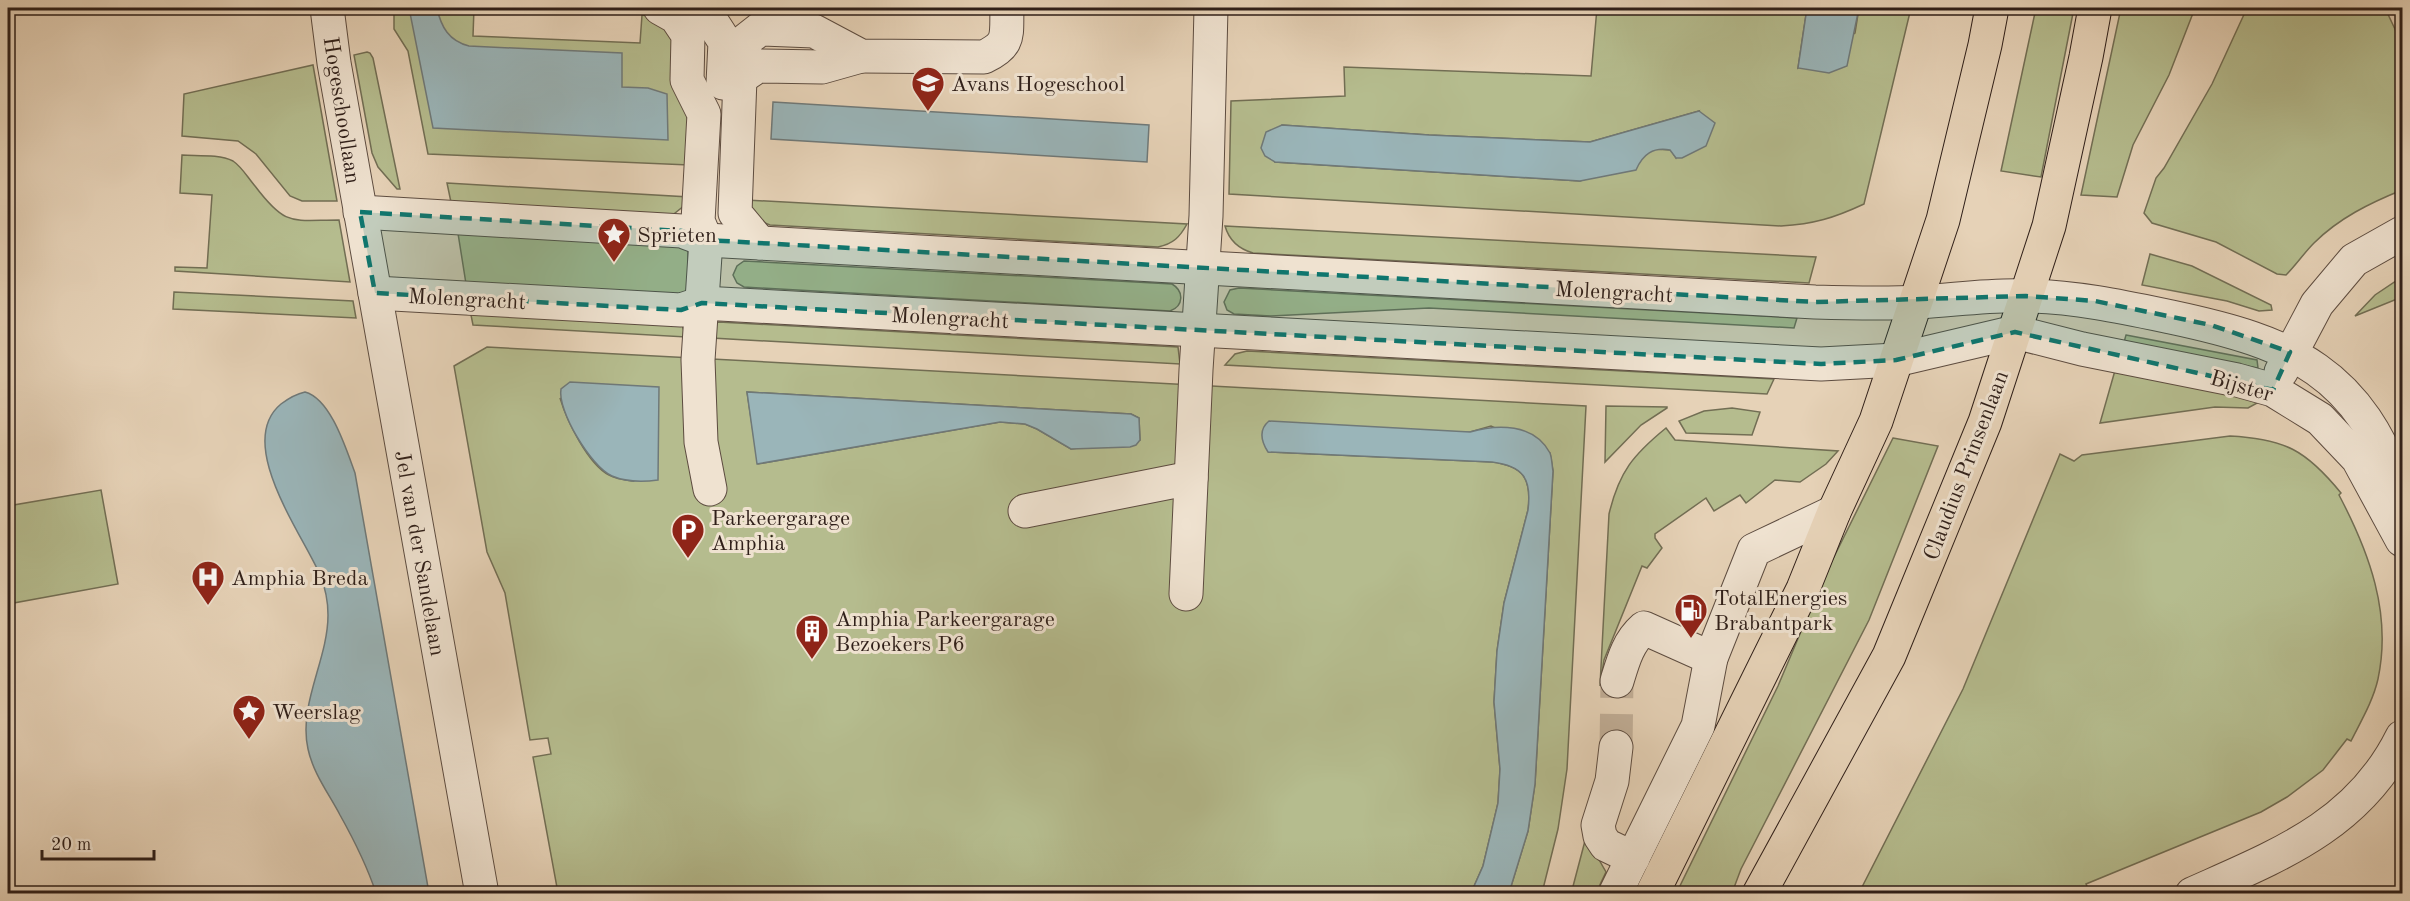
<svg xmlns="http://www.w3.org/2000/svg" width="2410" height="901" viewBox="0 0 2410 901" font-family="'Old Standard TT',serif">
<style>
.green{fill:#b5bc8e;stroke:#726e54;stroke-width:1.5;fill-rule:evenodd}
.water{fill:#9ab5b9;stroke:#6f7979;stroke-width:1.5}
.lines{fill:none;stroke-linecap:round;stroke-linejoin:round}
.minor-tunnel{stroke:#c1ae97;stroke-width:33;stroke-dasharray:33 16;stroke-linecap:butt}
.minor-casing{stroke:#5d4c40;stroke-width:35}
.major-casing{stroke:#2f1f19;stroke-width:35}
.minor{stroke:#efe2d0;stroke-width:33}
.major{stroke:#e6d2b7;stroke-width:33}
.marked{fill:#0f766e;fill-opacity:0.2;stroke:#0f766e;stroke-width:4.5;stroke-dasharray:12 8;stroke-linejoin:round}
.labels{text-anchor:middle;stroke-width:6;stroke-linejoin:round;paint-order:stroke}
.poi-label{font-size:22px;fill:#2f1f19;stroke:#efe2d0;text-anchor:start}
.street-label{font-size:22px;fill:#2f1f19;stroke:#efe2d0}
</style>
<rect width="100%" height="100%" fill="#e6d2b7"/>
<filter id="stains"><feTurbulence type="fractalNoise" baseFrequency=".00333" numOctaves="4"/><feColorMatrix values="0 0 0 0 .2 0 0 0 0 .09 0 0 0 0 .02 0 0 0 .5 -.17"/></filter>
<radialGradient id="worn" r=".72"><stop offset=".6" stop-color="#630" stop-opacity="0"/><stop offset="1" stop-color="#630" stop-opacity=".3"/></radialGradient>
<g class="green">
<path d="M394,8H474L473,36L640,43L642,15L661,18L670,25L679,87L693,139L689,165L428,154L408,51L394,29Z"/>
<path d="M1597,8H1807L1798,68L1855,33L1859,8H1911L1864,204C1834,218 1814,224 1781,226L1229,194L1231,101L1345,96L1344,67L1591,76ZM1699,111L1676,158L1671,150L1654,149L1641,158L1580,181L1275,162L1282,125L1429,135L1590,142Z"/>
<path d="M2036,8H2074L2041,177L2001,171Z"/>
<path d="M2121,8H2195L2169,75L2133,145L2117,197L2081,195Z"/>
<path d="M2247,8H2385L2402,44V190C2370,203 2339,218 2314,243C2304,253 2296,265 2286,275L2277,274L2216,242L2152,223L2144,213L2156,178L2164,168L2212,84Z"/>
<path d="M367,52L370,53L373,58L400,189H397L378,167L372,153L354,55Z"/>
<path d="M313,65L337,201H302L290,196L256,154L238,141L182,136L184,94Z"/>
<path d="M182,155C197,156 219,154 233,161C242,167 248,178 255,186C286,227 291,220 339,220L350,282L175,271V267L207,268L212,195L180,193Z"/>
<path d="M447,183L689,197L685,205L670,217L452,207Z"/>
<path d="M746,200L1187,224C1180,237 1173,244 1158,247L770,225L757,220Z"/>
<path d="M1225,226L1816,257L1809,283L1253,253C1239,249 1229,240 1225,226Z"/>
<path d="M457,227L674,239L688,250V288L686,294L467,290Z"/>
<path d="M2150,254L2192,266L2271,305L2272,310L2259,311L2227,301L2142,285Z"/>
<path d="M744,261L1172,284C1184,291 1184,306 1170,311L744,287L737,283L733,275L737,266Z"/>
<path d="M2402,277V297L2355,316L2375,295Z"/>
<path d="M1239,288L1797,318L1794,328L1429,308L1271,316L1234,314L1227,310L1224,302L1230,290Z"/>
<path d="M174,292L353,301L356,318L173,309Z"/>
<path d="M470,310L682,325L686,337L473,325Z"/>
<path d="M719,322L1178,347L1180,364L712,338L715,323Z"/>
<path d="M2126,335L2257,360L2258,368L2123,346Z"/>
<path d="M487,347L1586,406L1567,769L1558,829L1542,893H1509L1528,831L1535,784L1553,471L1550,453L1491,426L1470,432L1268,452L1492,462C1523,466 1532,478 1528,510L1504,603L1497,651L1494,702L1500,769L1498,803L1483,866L1471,893H558L533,757L551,754L548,738L530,740L505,593L487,552L454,366ZM747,392L1131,414L1139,418L1140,440L1071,449L1037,429L1025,424L1000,422L758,464ZM560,398L633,481C625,480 616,479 609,475C588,464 567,421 560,398Z"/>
<path d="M1247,351L1774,379L1767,394L1225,365L1235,354Z"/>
<path d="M2116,367L2259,402L2248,408L2215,407L2100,423Z"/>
<path d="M1606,406L1667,407V408L1641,425L1605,462Z"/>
<path d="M1732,408L1760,412L1752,435L1686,433L1679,421L1704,411Z"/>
<path d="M1666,428L1675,440L1838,451L1826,464L1800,482L1775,480L1746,503L1740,495L1714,511L1706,498L1655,534V538L1662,548L1647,568L1642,566L1604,660L1600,686L1609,514C1619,472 1633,455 1666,428Z"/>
<path d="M2230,436C2285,439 2306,450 2341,493L2339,495C2369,552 2392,613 2378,679C2373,701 2361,721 2351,741L2347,739L2323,770L2287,797L2261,812L2086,884L2090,893H1859L1963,689L2060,454L2074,461L2082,455Z"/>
<path d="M1893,438L1938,446L1869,620L1741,869L1732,893L1676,894L1778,686L1824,577Z"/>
<path d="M101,490L118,584L8,604V506Z"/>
<path d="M1586,837L1606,872L1596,893L1571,894Z"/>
</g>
<g class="water">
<path d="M409,8H437C441,27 449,41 469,46L622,53V87L648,88L667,94L668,140L433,128Z"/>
<path d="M1807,8H1859L1847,66L1829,73L1798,68Z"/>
<path d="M773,102L1149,125L1147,162L771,139Z"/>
<path d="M1699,111L1715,123L1706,146L1682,158H1676L1670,150C1653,147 1643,154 1636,170L1580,181L1275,162L1265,156L1261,148L1266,132L1282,125L1429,135L1590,142Z"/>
<path d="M570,382L659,387L658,480C643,482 626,482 612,476C591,467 557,410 561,389Z"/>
<path d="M305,392C331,399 346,449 355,473L429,893H376C367,866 354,840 340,815C329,794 313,773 308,749C298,704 328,660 328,615C328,602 325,587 320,575C303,535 234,443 281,404C289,398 296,394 305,392Z"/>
<path d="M747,392L1131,414L1139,418L1140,440L1136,445L1130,447L1071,449L1037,429L1025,424L1000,422L757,464Z"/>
<path d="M1269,421L1470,432C1497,424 1534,423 1550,453C1552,458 1552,466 1553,471L1535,784L1528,831L1509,893H1471L1483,866L1498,803L1500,769L1494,702L1497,651L1504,603L1528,510C1532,478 1523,466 1492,462L1268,452C1261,441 1258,430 1269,421Z"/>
</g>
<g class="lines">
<path class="minor-tunnel" d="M1616,747L1617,681"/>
<defs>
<g id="minor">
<path d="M327,8L334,63L482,894"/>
<path d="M660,8L676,17L688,35L687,80L704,114L698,221L706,240L698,360L701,442L710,489"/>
<path d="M697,8L714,25L725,42L723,83"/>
<path d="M740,78L758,66L822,67L861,56"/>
<path d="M360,212L682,231L706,240L1815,302C1850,303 1885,304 1919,302C1955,300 1992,294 2028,296C2077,297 2123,307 2171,317C2293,343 2360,371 2402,497"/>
<path d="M760,243L735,213L740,78L746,40L760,29L814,31L861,56L984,57C1011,44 1006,36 1007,8"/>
<path d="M375,293L681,310L702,303L1821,364L1896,360L2015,332L2082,349L2237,380L2273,390L2320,419L2358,459L2402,540"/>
<path d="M2281,372L2317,304L2354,260L2402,233"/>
<path d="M1025,511L1191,478"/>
<path d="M1186,594L1196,370L1206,216L1211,8"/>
<path d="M1617,681C1623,661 1628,642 1644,628L1711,658"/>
<path d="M1616,747L1612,781L1598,825L1600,836L1606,845L1633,858"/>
<path d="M1615,894L1698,726L1711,658L1754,550L1834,512"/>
<path d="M2192,894C2277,856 2358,826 2402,737"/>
</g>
<g id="major">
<path d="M1652,894L1803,589L1834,512L1876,421L1943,220L1985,45L1992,8"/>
<path d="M1759,894L1889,656L1985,422L2049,226L2086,57L2095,8"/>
</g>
</defs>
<use href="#minor" class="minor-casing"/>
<use href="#major" class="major-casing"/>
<use href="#minor" class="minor"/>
<use href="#major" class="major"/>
</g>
<path class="marked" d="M360,212L682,231L706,240L1815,302L2026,296L2095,301L2211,325L2290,352L2273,390L2015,332L1896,360L1821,364L702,303L681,310L375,293Z"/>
<defs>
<symbol id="university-pin" viewBox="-11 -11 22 30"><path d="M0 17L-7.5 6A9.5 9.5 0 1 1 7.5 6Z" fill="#8f2418" stroke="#efe2d0"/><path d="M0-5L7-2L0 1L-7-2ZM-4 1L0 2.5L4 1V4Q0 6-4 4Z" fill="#fff"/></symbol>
<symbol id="sight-pin" viewBox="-11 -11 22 30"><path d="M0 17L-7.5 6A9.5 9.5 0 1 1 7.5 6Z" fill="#8f2418" stroke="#efe2d0"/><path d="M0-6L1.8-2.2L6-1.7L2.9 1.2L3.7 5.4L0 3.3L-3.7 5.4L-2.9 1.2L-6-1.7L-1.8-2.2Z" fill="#fff"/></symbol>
<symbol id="parking-pin" viewBox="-11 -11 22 30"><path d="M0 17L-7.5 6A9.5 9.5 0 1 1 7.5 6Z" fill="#8f2418" stroke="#efe2d0"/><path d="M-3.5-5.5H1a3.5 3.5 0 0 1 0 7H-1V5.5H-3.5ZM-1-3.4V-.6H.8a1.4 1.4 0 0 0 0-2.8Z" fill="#fff"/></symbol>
<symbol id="hospital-pin" viewBox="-11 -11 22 30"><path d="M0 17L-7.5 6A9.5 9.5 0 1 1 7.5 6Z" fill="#8f2418" stroke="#efe2d0"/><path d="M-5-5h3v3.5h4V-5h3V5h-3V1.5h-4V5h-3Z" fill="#fff"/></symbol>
<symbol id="fuel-pin" viewBox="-11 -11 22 30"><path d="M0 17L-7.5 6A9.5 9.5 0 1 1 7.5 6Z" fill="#8f2418" stroke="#efe2d0"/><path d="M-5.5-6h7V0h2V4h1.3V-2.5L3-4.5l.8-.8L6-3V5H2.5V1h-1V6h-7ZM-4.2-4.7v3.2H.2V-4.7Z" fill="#fff"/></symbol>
<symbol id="building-pin" viewBox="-11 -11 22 30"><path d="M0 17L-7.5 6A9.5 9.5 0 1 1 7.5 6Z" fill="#8f2418" stroke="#efe2d0"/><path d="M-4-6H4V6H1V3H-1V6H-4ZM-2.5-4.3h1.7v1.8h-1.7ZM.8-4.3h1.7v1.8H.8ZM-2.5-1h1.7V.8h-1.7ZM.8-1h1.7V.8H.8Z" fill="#fff"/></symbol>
</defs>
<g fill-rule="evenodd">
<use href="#university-pin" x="909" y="64" width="38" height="52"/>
<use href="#sight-pin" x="595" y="215" width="38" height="52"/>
<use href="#parking-pin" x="669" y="511" width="38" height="52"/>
<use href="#hospital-pin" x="189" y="558" width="38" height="52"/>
<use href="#fuel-pin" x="1672" y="591" width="38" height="52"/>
<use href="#building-pin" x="793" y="612" width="38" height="52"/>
<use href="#sight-pin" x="230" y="692" width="38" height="52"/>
</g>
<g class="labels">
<g class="poi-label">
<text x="951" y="91">Avans Hogeschool</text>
<text x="637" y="242">Sprieten</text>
<text x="711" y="525">Parkeergarage<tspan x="711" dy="25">Amphia</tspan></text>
<text x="231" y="585">Amphia Breda</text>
<text x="1714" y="605">TotalEnergies<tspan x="1714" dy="25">Brabantpark</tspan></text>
<text x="835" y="626">Amphia Parkeergarage<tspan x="835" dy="25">Bezoekers P6</tspan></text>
<text x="272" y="719">Weerslag</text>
</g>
<g class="street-label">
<text transform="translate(343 110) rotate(81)" y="8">Hogeschoollaan</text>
<text transform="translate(1614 291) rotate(3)" y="8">Molengracht</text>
<text transform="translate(467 298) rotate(3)" y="8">Molengracht</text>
<text transform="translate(950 317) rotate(3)" y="8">Molengracht</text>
<text transform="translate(2242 385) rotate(16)" y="8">Bijster</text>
<text transform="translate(1965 465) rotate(-69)" y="8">Claudius Prinsenlaan</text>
<text transform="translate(421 553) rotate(80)" y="8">Jel van der Sandelaan</text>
</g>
</g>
<rect width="2410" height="901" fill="none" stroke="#e6d2b7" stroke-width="30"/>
<rect x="9" y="9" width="2392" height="883" fill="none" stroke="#2f1f19" stroke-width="3"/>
<rect x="15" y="15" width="2380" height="871" fill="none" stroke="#2f1f19" stroke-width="1.5"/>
<path d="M42 850v9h112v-9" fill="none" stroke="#2f1f19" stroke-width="3"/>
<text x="51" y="850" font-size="18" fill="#2f1f19" stroke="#efe2d0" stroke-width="4.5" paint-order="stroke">20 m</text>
<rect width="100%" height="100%" filter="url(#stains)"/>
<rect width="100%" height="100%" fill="url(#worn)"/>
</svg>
